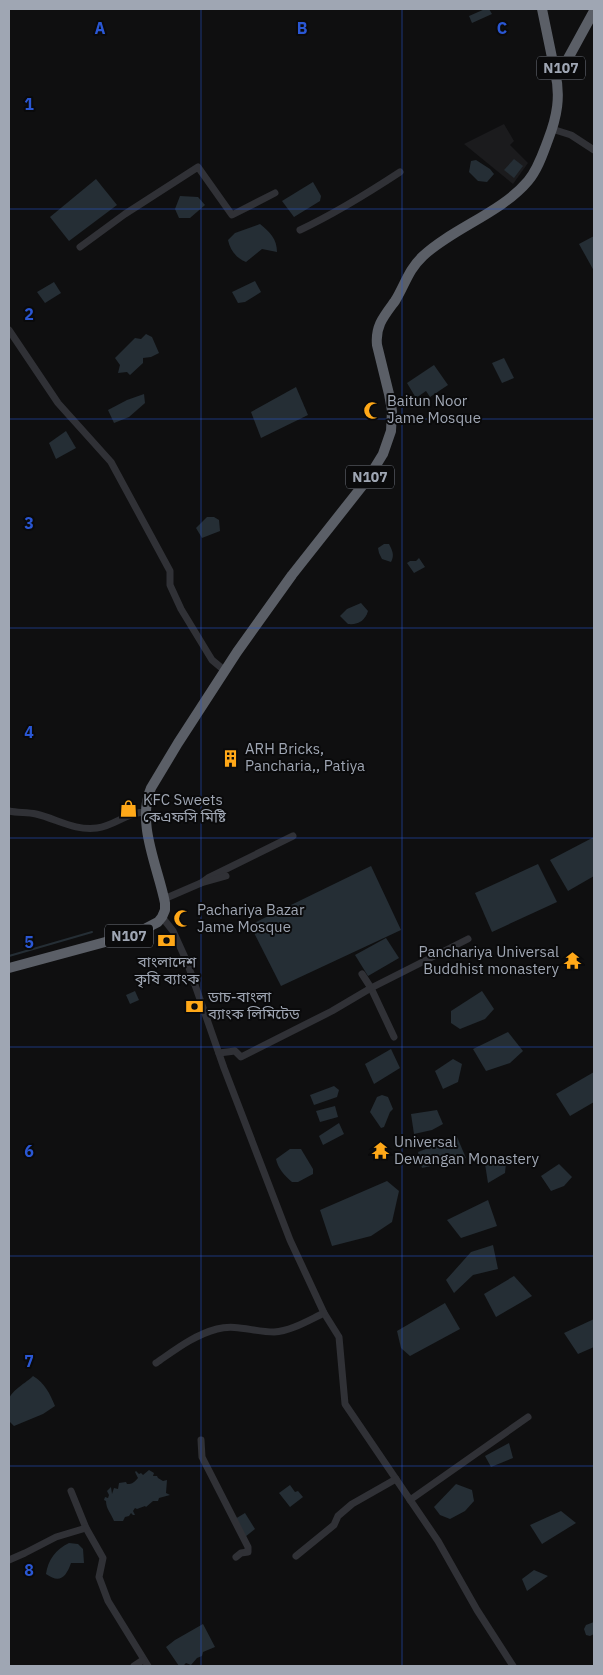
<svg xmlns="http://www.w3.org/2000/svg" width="603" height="1675" viewBox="0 0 603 1675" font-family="'IBM Plex Sans','Noto Sans Bengali',sans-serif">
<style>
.built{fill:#1b1b1d}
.water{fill:#252e35}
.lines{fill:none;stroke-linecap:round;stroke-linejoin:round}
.stream{stroke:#252e35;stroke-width:2}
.minor{stroke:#303136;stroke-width:7}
.highway{stroke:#5b5f67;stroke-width:10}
.grid{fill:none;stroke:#2a57d4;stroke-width:1;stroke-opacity:0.55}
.labels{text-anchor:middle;stroke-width:4;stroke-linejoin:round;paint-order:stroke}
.shield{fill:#0a0a0b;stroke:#727781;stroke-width:1}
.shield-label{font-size:14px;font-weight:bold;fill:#9fa6b3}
.poi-label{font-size:15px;fill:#9fa6b3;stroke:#0a0a0b;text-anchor:start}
.grid-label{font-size:16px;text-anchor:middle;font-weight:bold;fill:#2a57d4;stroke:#0a0a0b;stroke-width:4;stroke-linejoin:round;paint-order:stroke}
</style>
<rect width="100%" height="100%" fill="#0f0f10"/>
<path class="built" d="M504,124L514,141L510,145L528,163L513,184L464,144Z"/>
<g class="water">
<path d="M485,9H489L492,14L472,23L469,16Z"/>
<path d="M514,159L523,166L514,178L504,170Z"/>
<path d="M476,160L490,169L494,174L487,182L478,181L469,172L471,161Z"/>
<path d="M96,179L117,205L69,241L50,217Z"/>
<path d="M313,182L321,196L320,201L294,217L282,201Z"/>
<path d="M180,196L198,197L205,205L190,218H179L175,209Z"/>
<path d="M260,224C270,232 277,239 277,252L262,249L246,262C236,258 230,250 228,240L235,233Z"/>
<path d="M594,236V271L579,244Z"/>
<path d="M255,281L261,292L245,302L238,303L232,292Z"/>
<path d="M54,282L61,293L45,303L37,292Z"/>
<path d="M146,334L152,337L159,353L151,357L143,358V363L130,375L127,372L118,373L120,365L115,358L135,338L141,339Z"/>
<path d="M504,358L514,378L502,383L492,363Z"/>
<path d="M434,365L448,385L430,397L426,391L416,398L407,383Z"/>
<path d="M296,387L308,415L261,438L251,412Z"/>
<path d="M144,394L145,403L129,417L114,423L108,410L127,400Z"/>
<path d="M66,431L76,448L56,459L49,443Z"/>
<path d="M207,517H214L219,520L220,531L202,538L196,528Z"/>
<path d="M384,544H389C392,550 395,555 391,562L382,559L379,553L378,548Z"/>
<path d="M419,558L425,567L414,573L407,563L410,561H416Z"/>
<path d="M361,603L368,611C365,621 358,625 348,624L340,616L347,609Z"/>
<path d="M594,837V876L568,891L550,860Z"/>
<path d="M538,864L557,902L492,932L475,893Z"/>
<path d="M371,866L401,930L281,986L250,925Z"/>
<path d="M386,938L399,958L368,976L355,955Z"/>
<path d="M135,991L139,1000L130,1004L126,995Z"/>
<path d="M482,991L494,1009L485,1019L460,1029L451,1023V1011Z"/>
<path d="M508,1032L523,1051L510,1063L486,1071L473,1049Z"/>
<path d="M391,1049L400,1068L374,1084L365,1064Z"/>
<path d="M453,1059L462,1064L458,1082L443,1089L435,1071Z"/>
<path d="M594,1072V1102L570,1116L556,1094Z"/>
<path d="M334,1086L339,1090L337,1097L314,1105L310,1095Z"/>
<path d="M382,1095L388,1097L393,1109L390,1112L384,1127L381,1128L370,1112L377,1097Z"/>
<path d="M335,1106L338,1117L320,1122L316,1111Z"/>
<path d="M437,1110L443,1124L432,1130L414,1134L411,1114Z"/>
<path d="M339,1123L344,1134L323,1145L319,1136Z"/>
<path d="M457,1137L466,1158L422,1168L418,1152Z"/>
<path d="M290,1149H301L313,1169V1174L298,1182H292C285,1176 278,1169 276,1159Z"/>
<path d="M499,1157L506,1163L505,1173L488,1183L485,1164Z"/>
<path d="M559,1164L572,1177L564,1186L551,1191L541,1176Z"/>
<path d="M387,1181L399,1191L392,1222L371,1236L332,1246L320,1210Z"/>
<path d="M488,1200L497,1226L461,1238L447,1220Z"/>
<path d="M493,1245L498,1269L473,1275L454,1293L446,1280L471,1252Z"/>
<path d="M514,1276L532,1296L496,1317L484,1294Z"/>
<path d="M445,1303L460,1329L410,1356L401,1348L397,1331Z"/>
<path d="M594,1319V1347L578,1354L564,1333Z"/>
<path d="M33,1376C45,1383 50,1394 55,1406L43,1414L14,1426L9,1421C9,1414 7,1405 9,1399C11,1391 27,1382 33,1376Z"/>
<path d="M509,1443L513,1458L491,1467L485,1456Z"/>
<path d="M149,1470L154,1473L153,1476H157L158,1478L163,1481L167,1480L166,1493L170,1495L159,1498L158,1501H153L146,1507L145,1506L137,1509L135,1508L133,1511L135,1515H133L131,1513L129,1516L125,1517L123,1521H114C111,1513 106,1509 106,1501L104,1500L105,1497L108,1498L109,1495L107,1491L111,1487L112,1494L114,1488L118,1489L119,1483L126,1482L127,1484C133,1484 134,1482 138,1478L135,1472L136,1471L139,1474L141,1473L143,1475Z"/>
<path d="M456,1484L472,1490L474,1501L465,1511L450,1519L440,1515L434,1507Z"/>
<path d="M290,1485L295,1492L298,1491L303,1497L290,1507L279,1493Z"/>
<path d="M561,1511L576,1523L542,1544L530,1525Z"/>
<path d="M245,1513L255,1529L245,1537L235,1519Z"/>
<path d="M69,1543L78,1544L83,1549L84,1563H71C66,1577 60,1584 46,1574C48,1560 56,1549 69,1543Z"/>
<path d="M534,1570L548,1576L527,1591L522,1579Z"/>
<path d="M594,1622V1634L590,1636L586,1635L584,1629L586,1625Z"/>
<path d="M203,1624L215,1647L203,1652L202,1656L197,1658L191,1665L186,1663L183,1666H179L166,1647L175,1640Z"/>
</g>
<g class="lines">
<path class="stream" d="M9,956L92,932"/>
<g class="minor">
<path d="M552,129L571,135L594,150"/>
<path d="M300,230C334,214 368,193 400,172"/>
<path d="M80,247L125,214L198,167L232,215L275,193"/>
<path d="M9,330L58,403L111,462L170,571V585L181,609L212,660L224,670"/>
<path d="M9,811C18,813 27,812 36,814C57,819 75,831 97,828C115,826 127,812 145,812"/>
<path d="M201,883L208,878L293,836"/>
<path d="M164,899L201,883L226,876"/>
<path d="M162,917L173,931L187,962L224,1068L290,1240L324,1313L339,1337L345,1404L438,1541L477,1610L513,1666"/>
<path d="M362,974L371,988L394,1037"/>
<path d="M219,1053L235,1051L241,1057L332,1011L371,988L468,939"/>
<path d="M156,1363C175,1350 194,1335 217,1329C236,1324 254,1332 274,1332C291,1331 309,1320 324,1313"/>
<path d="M201,1440L202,1457L248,1547V1552L241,1553L236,1557"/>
<path d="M71,1491L86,1528L103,1558L99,1577L108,1601L148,1666"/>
<path d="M410,1500L528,1417"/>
<path d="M296,1556L334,1525L338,1516L352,1504L396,1479"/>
<path d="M9,1560L25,1553L56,1537L86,1528"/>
<path d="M134,1666L143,1660"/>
</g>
<g class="highway">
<path d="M542,9L555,72"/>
<path d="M9,968L135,934L158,922L162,917L165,910V903C158,867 136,823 151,788L178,743L237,652L292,575L367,480L383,454L391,431L392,411L389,394L377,345C375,326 384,316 395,301C405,285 408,270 423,256C453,228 501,213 528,181C538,169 543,153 548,140C557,117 561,96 555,72L565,64L594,11"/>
</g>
</g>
<path class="grid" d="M201,9V1666M402,9V1666M9,209H594M9,419H594M9,628H594M9,838H594M9,1047H594M9,1256H594M9,1466H594"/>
<defs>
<symbol id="mosque-bare" viewBox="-9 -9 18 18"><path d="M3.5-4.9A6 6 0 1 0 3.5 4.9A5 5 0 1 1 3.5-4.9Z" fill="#ffa818" stroke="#0a0a0b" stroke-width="2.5" paint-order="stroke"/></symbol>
<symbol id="building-bare" viewBox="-9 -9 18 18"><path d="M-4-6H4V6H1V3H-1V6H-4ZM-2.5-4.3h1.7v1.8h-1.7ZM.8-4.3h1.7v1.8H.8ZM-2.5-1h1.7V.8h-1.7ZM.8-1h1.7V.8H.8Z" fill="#ffa818" stroke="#0a0a0b" stroke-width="2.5" paint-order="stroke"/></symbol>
<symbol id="shop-bare" viewBox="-9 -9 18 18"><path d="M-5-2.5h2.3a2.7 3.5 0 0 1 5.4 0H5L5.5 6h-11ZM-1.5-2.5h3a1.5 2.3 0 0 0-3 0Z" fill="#ffa818" stroke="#0a0a0b" stroke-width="2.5" paint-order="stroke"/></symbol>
<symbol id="bank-bare" viewBox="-9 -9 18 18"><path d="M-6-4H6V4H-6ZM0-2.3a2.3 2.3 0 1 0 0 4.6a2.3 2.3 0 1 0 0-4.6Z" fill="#ffa818" stroke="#0a0a0b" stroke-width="2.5" paint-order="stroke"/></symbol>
<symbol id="temple-bare" viewBox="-9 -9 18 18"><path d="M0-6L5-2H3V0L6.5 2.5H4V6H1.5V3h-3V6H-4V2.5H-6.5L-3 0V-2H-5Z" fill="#ffa818" stroke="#0a0a0b" stroke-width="2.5" paint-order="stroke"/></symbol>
</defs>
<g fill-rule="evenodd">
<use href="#mosque-bare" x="360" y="398" width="25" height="25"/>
<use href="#building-bare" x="218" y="746" width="25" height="25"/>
<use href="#shop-bare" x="116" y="796" width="25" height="25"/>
<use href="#mosque-bare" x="170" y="906" width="25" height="25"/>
<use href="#bank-bare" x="154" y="928" width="25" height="25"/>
<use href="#temple-bare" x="560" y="948" width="25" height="25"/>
<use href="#bank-bare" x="182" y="994" width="25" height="25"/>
<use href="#temple-bare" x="368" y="1138" width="25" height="25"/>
</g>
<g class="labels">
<g class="shield">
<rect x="537" y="56.5" width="48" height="23" rx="4"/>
<rect x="346" y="465.5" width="48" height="23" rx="4"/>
<rect x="105" y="924.5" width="48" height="23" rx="4"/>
</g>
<g class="shield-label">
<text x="561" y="73">N107</text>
<text x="370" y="482">N107</text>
<text x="129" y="941">N107</text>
</g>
<g class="poi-label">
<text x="387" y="406">Baitun Noor<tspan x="387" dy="17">Jame Mosque</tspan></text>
<text x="245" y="754">ARH Bricks,<tspan x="245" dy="17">Pancharia,, Patiya</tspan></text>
<text x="143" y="805">KFC Sweets<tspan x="143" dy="17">কেএফসি মিষ্টি</tspan></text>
<text x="197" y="915">Pachariya Bazar<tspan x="197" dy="17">Jame Mosque</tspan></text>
<text x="559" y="957" text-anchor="end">Panchariya Universal<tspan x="559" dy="17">Buddhist monastery</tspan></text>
<text x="167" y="967" text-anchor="middle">বাংলাদেশ<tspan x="167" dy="17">কৃষি ব্যাংক</tspan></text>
<text x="208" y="1002">ডাচ-বাংলা<tspan x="208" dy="17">ব্যাংক লিমিটেড</tspan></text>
<text x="394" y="1147">Universal<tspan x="394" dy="17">Dewangan Monastery</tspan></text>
</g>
</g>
<g class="grid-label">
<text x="100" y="34">A</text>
<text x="302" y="34">B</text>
<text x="502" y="34">C</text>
<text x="29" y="110">1</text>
<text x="29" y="320">2</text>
<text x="29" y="529">3</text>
<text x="29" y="738">4</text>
<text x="29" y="948">5</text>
<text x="29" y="1157">6</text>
<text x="29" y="1367">7</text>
<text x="29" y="1576">8</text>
</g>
<rect width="603" height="1675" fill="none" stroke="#9fa6b3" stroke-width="20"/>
</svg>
